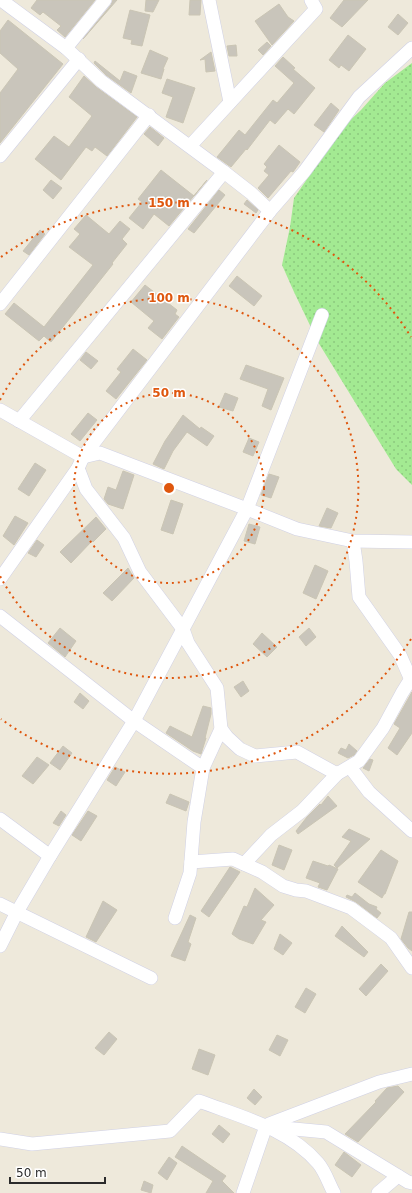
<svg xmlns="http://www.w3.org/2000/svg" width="412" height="1193" viewBox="0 0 412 1193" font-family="'DejaVu Sans',sans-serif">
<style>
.park{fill:url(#park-dots)}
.building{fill:#c9c5bb;stroke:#cac5b4}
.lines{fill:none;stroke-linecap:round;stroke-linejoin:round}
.minor-casing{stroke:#d0d1e5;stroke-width:14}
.minor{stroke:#fff;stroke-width:13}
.ring{fill:none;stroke:#df570e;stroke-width:2;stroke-dasharray:2 4}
.centre{fill:#df570e;stroke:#fff;stroke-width:2}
.ring-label{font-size:12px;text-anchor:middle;font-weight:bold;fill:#df570e;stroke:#fff;stroke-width:3;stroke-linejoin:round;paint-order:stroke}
</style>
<defs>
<pattern id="park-dots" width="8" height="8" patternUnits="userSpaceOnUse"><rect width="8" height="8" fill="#a3ea92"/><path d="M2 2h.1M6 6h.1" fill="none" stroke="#8cc97e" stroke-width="1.8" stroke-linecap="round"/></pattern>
</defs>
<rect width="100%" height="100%" fill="#eee9db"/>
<path class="park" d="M412,63V485L396,469L318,342L294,292L282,265L290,227L294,198L343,127L361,110L385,83Z"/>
<g class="building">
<path d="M37,0H95L65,37L57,30L61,26L43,12L40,15L31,8Z"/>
<path d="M113,0H117L83,39L111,5Z"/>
<path d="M146,0H159L153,12L145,11Z"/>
<path d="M190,0H201L200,15H189Z"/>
<path d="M344,0H368L342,27L330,18Z"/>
<path d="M279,4L288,17L294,21L272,45L255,21Z"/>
<path d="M130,10L150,15L142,46L131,44L132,40L123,38Z"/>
<path d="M398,14L408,23L398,35L388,27Z"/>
<path d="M8,20L63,64L0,143V93L18,69L0,53V31Z"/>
<path d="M348,35L366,49L349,71L341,65L339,68L329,60Z"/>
<path d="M267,42L271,46L263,55L258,50Z"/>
<path d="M236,45L237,56H229L227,46Z"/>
<path d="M150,50L168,58L163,69H164L161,79L141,73Z"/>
<path d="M211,52L215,71L206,72L205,59L200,60Z"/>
<path d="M283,57L295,68L293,69L315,88L294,114L288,109L275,124L270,120L247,150L246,149L231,167L217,157L239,130L245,135L273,100L277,103L294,83L275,66Z"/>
<path d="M95,61L120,81L124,71L137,76L131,93L106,75L94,63Z"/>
<path d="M84,76L96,87L137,117L107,156L95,147L92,151L86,147L61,180L35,159L54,136L69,147L92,116L69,97Z"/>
<path d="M167,79L195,88L183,123L166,117L173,97L162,93Z"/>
<path d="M331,103L339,110L324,132L314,125Z"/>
<path d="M150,127L164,138L158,146L144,134Z"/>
<path d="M279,145L300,162L293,172L291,171L268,198L258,188L269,175L264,171L267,167L264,164Z"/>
<path d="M161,170L194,196L207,180L169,226L154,214L143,229L129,218L142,202L138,199Z"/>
<path d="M51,180L62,188L53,199L43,190Z"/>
<path d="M219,190L225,195L194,233L188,229Z"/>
<path d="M247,200L258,210L256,213L244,204Z"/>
<path d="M86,215L109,234L120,221L130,229L122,239L127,244L112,263L113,264L51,342L44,336L39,341L5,314L14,303L44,327L93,265L69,247L80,234L74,229Z"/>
<path d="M40,230L45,234L29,255L23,251Z"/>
<path d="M237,276L262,296L254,306L229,286Z"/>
<path d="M145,285L177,310L175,314L179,317L162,339L148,328L154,321L131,302Z"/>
<path d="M133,349L147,360L116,399L106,391L121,372L117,369Z"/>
<path d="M86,352L98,361L91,369L80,360Z"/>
<path d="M246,365L284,378L271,410L262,406L268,389L240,379Z"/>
<path d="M225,393L238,398L233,411L219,407Z"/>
<path d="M88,413L97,420L80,441L71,434Z"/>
<path d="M183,415L200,429L201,427L214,436L207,446L187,432L173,451L164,469L153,464L165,441Z"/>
<path d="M249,438L259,442L253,456L243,452Z"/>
<path d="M35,463L46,470L29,496L18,489Z"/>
<path d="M123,471L134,475L123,509L108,504L104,499L108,487L116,490Z"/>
<path d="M269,474L279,477L271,498L261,495Z"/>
<path d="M171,500L183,504L173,534L161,530Z"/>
<path d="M327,508L338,513L331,528L319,526Z"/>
<path d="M15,516L28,523L14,545L3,536Z"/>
<path d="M96,517L106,529L93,542L92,541L71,563L60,552Z"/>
<path d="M249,524L260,527L255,544L244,541Z"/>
<path d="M37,540L44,545L36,557L28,553Z"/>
<path d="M315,565L328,571L316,599L303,593Z"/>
<path d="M128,568L134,578L112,601L103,593Z"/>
<path d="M60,628L76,641L65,657L48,643Z"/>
<path d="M309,628L316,637L306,646L299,637Z"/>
<path d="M262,633L277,647L267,657L253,644Z"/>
<path d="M243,681L249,691L241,697L234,687Z"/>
<path d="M412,692V733L397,755L388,748L400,728L394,724Z"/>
<path d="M80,693L89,701L83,709L74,702Z"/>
<path d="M203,706L211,708V714L205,738H206L201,754L193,751L166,733L170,726L192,737Z"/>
<path d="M349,744L357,751L354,755L348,758L338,753L341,748L346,750Z"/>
<path d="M63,746L72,753L60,770L50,763Z"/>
<path d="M37,757L49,765L33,784L22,776Z"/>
<path d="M370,759L373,760L369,771L363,768Z"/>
<path d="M115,767L125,772L116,786L107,780Z"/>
<path d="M170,794L189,802L186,811L166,803Z"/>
<path d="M328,796L337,806L298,834L296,831L307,817L320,804L321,805Z"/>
<path d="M61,811L66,815L59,826L53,823Z"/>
<path d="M88,811L97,816L81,841L72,835Z"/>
<path d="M349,829L370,839L337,868L334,865L351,841L342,837Z"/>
<path d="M279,845L292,850L284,870L272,865Z"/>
<path d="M381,850L398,861L385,894H384L382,898L358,882Z"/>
<path d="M313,861L328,866L329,865L338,869L327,890L318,887L320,883L306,878Z"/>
<path d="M230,867L240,872L209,917L201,911Z"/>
<path d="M255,888L274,905L261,920L266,922L253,944L239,939L232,934L244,906L247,907Z"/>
<path d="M355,893L369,904L377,907L376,909L381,913L377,918L356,902L346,897L347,895L352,897Z"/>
<path d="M103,901L117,910L96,942L86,937Z"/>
<path d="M409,912H412V951L408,948L401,939Z"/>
<path d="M190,915L196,918L188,942L191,944L185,961L171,956Z"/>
<path d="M342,926L368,952L364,957L335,936Z"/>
<path d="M280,934L292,943L283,955L274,949Z"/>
<path d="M381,964L388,971L366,996L359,989Z"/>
<path d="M306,988L316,994L305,1013L295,1007Z"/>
<path d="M109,1032L117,1039L104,1055L95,1048Z"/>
<path d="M277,1035L288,1040L280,1056L269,1050Z"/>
<path d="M199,1049L215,1055L208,1075L192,1069Z"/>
<path d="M398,1086L404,1092L358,1142L345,1134L376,1102L375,1101L387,1088Z"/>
<path d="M254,1089L262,1097L255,1105L247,1098Z"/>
<path d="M219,1125L230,1134L223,1143L212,1134Z"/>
<path d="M182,1146L226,1176L222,1181L234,1193H206L213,1181L175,1157Z"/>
<path d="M344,1152L361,1165L352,1177L335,1165Z"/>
<path d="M169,1157L177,1163L167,1180L158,1173Z"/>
<path d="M144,1181L153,1185L151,1193L141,1190Z"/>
</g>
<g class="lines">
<defs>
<g id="minor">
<path d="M1,0L66,48L101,81L224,172L251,193L270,211"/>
<path d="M209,0L230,102"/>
<path d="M66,48L105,0"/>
<path d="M190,146L316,9L311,0"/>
<path d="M0,156L79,59"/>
<path d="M0,304L149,115"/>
<path d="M0,410L83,457L100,453L247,509L297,529L353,541L412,542"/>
<path d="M19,421L224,172"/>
<path d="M78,468L86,489L124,538L140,572L183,629L188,643L217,688L221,729L203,768"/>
<path d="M353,541L356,561L359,597L400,655L412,682"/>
<path d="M0,579L78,468L83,457L270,211L304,172L359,97L412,48"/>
<path d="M0,616L134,721L203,768L194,822L190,873L175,918"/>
<path d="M221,729L227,737L240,749L255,756L297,752L337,774L359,761L383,728L402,693L412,677"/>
<path d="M350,767L369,792L412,831"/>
<path d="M0,819L50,856"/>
<path d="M191,862L233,859L262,872L283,886L296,890L306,891L351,908L391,938L412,968"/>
<path d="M244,864L271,835L302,811L337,774"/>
<path d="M0,904L151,978"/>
<path d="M0,946L17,912L50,856L134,721L247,509L322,315"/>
<path d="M269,1124L379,1082L412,1074"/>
<path d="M273,1127L326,1132L408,1182L412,1183"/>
<path d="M0,1139L32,1144L170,1131L199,1101C241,1117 288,1128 318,1163C325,1171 329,1184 334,1193"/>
<path d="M243,1193L266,1126"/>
<path d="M378,1193L398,1176"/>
</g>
</defs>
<use href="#minor" class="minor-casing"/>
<use href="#minor" class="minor"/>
</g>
<g class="ring">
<circle cx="169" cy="488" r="95"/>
<path d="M0 400A190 190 0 1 1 0 576"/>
<path d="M411 639A285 285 0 0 1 1 719M1 257A285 285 0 0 1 411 337"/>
</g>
<circle cx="169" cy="488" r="6" class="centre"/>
<g class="ring-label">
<text x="169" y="207">150 m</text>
<text x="169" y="302">100 m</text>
<text x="169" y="397">50 m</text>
</g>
<path d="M10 1177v6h95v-6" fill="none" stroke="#2b2b2b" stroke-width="2"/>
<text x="16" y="1177" font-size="12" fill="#2b2b2b" stroke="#ffffff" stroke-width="3" paint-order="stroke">50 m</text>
</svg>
